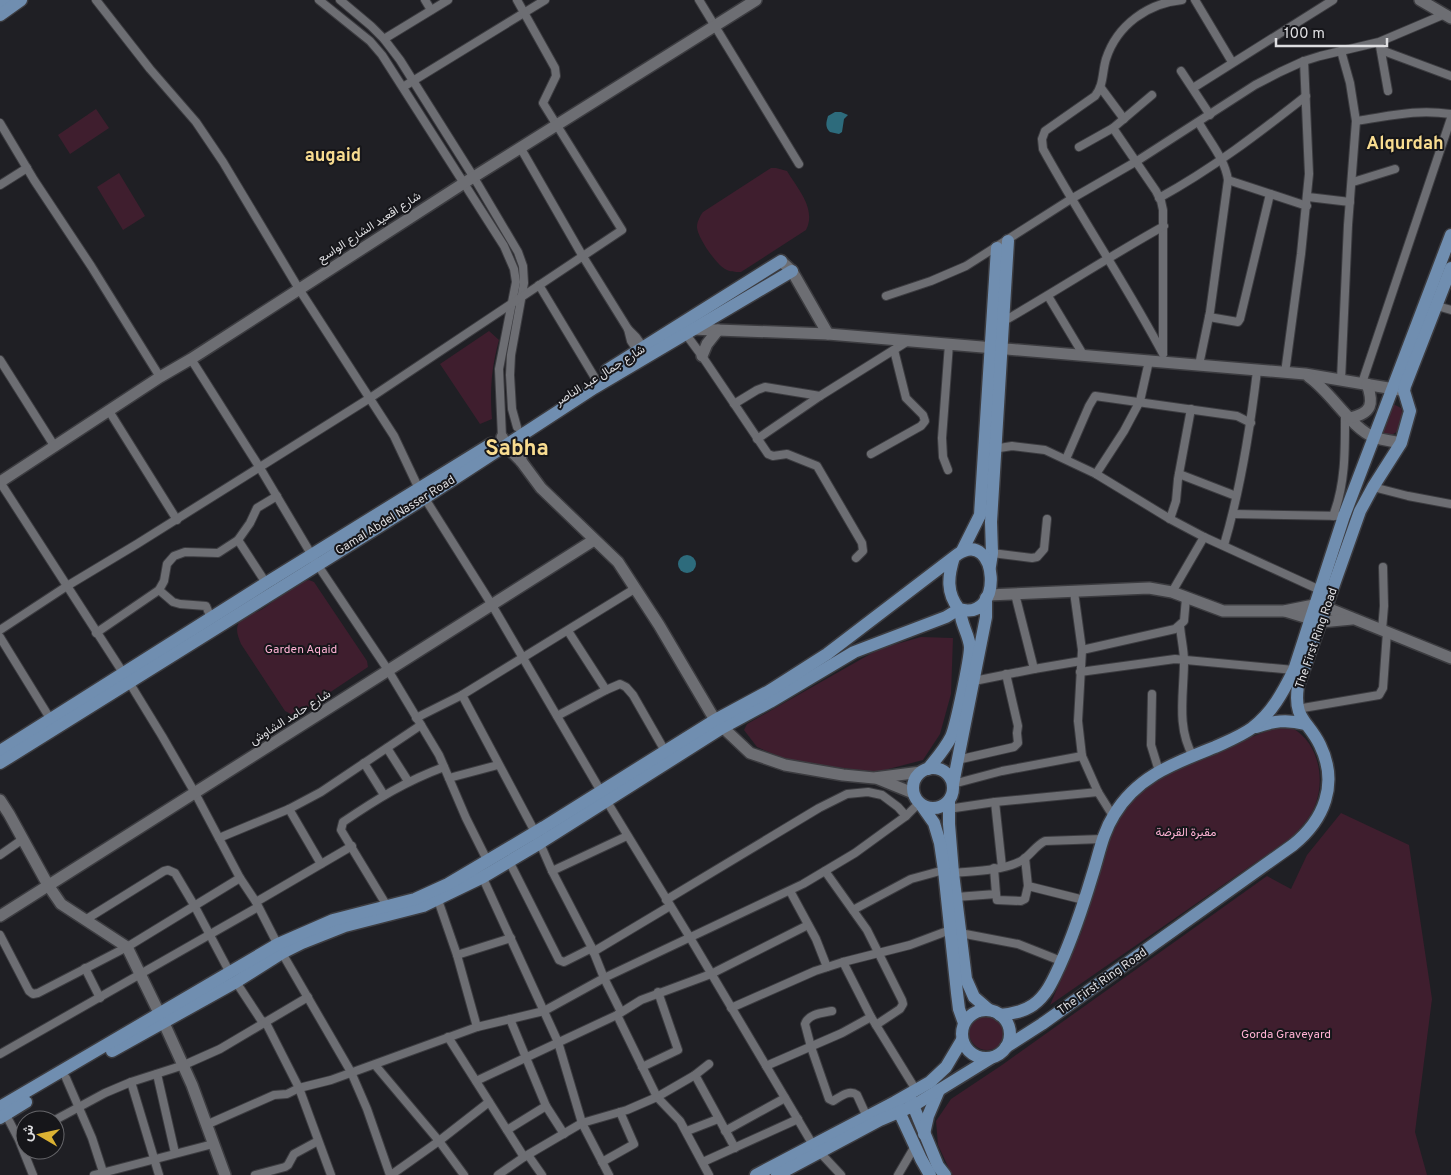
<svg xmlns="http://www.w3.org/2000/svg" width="1451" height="1175" viewBox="0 0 1451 1175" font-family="Overpass,Vazirmatn,sans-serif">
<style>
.green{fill:#3f1e2e}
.water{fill:#2d6b7c}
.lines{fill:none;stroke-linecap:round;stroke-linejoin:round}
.street-casing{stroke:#3c3c40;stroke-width:10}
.secondary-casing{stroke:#3c3c40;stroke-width:14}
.primary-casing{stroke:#3c3c40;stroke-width:15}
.street{stroke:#6d6e73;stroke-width:8}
.secondary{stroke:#6d6e73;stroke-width:11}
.primary{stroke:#708eb0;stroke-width:12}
.labels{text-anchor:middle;stroke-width:4;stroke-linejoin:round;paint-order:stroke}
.street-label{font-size:12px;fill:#dedee1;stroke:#16161a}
.park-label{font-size:12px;fill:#fdb1d3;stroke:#16161a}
.district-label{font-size:18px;font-weight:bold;fill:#f8dc90;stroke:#16161a}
.town-label{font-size:22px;font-weight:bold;fill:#f8dc90;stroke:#16161a}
</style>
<rect width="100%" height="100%" fill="#1f1f24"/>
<g class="green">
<path d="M96,109L109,128L70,154L58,135Z"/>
<path d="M771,168H776L787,171C797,188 817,209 806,230L741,272C735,272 730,272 725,269C716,264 697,237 697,227C697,222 700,216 703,212Z"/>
<path d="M119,173L145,216L123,230L97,187Z"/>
<path d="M489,331L499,340C491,370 490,389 492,419L480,424L440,364Z"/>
<path d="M1389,402L1401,408C1406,425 1401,431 1386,438L1381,433Z"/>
<path d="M309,580L314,582L367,661L368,667L302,711L293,715L285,711L241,644C238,636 235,630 239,622C243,615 253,614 259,611C276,602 290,583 309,580Z"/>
<path d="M921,637L953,638L951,694L940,734L923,760L877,772L792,762L757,747L744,730L747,724L879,649Z"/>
<path d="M1277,727C1281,727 1288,726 1292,728C1318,742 1325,777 1316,803C1311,817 1302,826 1292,837L1050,1005L1082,931L1095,877L1120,806L1155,775Z"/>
<path d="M1341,813L1409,845L1432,999L1415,1132L1427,1175H953L950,1171L938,1145L936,1121L951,1099L1002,1065L1267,876L1291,889L1307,855Z"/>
<circle cx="987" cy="1032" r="18"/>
</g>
<g class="water">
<path d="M835,112H841L848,115L844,119L842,132L839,134L830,132C825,127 826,123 828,116Z"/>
<circle cx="687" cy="564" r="9"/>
</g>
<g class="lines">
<defs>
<g id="street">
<path d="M96,0L150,69L196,122L223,162L299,289L394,436L419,489L492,605L606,800L689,936L813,1145L841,1175"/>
<path d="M319,0L370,41L382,55L504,246L514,269L516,282L499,369L502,437"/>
<path d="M340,0L371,26L384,39L400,60L473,176L518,252L523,266L524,283L511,355L510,375L512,409L517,427"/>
<path d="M425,0L431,10"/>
<path d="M699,0L799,164"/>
<path d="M1195,0L1232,62"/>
<path d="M384,39L448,0"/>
<path d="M1380,46L1388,91"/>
<path d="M1381,50L1451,76"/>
<path d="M1181,71L1210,115"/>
<path d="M403,87L545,0"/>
<path d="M1101,88L1124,119"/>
<path d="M1193,88L1333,0"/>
<path d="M1356,121C1391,116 1415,109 1451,114"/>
<path d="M0,123L34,180L91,266L160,377"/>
<path d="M1199,123C1209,141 1225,159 1228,180L1210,312L1199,365"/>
<path d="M1113,128L1156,191L1161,201L1163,210V353"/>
<path d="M520,147L582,255L628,329L631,341L639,353"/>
<path d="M1079,147L1113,128L1152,95"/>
<path d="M1228,180L1307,206"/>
<path d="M1353,182L1395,169"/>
<path d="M0,185L27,168"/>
<path d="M1308,197L1350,202"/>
<path d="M1159,198C1212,169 1259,133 1306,96"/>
<path d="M539,285L595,378"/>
<path d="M886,296L931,281L966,266L1071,199L1137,161L1255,85L1280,72L1304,61L1320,56L1379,42L1445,14"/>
<path d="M1048,296L1084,356"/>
<path d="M1437,306L1451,310"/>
<path d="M1209,317L1238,322L1240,319L1270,194"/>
<path d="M1004,321C1058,290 1110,256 1164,226"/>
<path d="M628,329L636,337L646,351"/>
<path d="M685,333L702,356L768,454L773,456L787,454L817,466L862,543L863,551L856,558"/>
<path d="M1163,354C1126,284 1081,218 1043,149L1042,139L1045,131L1095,96C1104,85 1102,72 1106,59C1117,25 1148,3 1182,0"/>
<path d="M191,359L260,468L317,564L388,670L439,755L466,818L487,860"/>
<path d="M0,360L55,447"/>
<path d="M1285,373L1301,254L1309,174L1304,61"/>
<path d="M1341,380L1348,225L1356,121L1350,83L1341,51"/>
<path d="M1362,383L1451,118"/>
<path d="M734,404L757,390L765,387L820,396L908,341"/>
<path d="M109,411L177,520"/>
<path d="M757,439L820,396"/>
<path d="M993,449L1012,446L1045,450L1096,474L1170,519L1204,537L1320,590"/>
<path d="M871,454L921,426L925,421L923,415L906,398L894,350"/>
<path d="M1066,459L1089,406L1095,396L1237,416L1251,423"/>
<path d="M948,470L943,457L942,438L949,344"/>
<path d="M1096,474L1124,431L1140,401L1149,361"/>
<path d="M1179,474L1236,496"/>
<path d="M0,482L129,682L162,736L195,793L240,878L256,902L282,953L351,1072L367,1109L390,1175"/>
<path d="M1373,487L1408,496L1451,504"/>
<path d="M1233,514L1344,516"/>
<path d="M1333,516C1346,483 1345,447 1345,412"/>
<path d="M1170,519L1176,501L1178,479L1191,409"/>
<path d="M238,540L266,583"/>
<path d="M1224,545C1241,488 1250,430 1257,371"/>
<path d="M992,553L1032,558L1037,557L1044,549L1047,519"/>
<path d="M159,590L173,602L180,604L206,606L211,618"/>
<path d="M1074,592L1082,650L1078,721L1082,756L1098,792L1113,816"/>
<path d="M1172,592L1204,537"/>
<path d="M1015,594L1034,669"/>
<path d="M1180,626C1181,638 1184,650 1184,661C1184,693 1176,727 1193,756"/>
<path d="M0,630L67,586L137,544L370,398L622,230L543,103L556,76L555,68L517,0"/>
<path d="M1382,630L1384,606L1383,567"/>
<path d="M568,631L606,690"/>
<path d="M96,633L159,590L164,581L167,564L174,556L185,552L218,553L238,540L250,523L257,508L277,496"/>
<path d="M0,637L51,720"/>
<path d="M1082,650L1175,629L1184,621L1186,598"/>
<path d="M1080,672L1175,659L1294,670"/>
<path d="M974,681L1034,669L1081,661"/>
<path d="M1152,694L1151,745L1159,771"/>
<path d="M462,695L535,832L552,871L592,948L604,978L621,1012"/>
<path d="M1297,709L1379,695L1383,688L1387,632"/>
<path d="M557,716L606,690L620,684L626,687L633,695L665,751"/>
<path d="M416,718L462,695L636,588"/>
<path d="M387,748L408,781"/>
<path d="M957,760L1014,747L1018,743L1017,733L1018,726L1006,674"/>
<path d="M364,763L384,795"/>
<path d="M449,778L498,765"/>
<path d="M953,784L1002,771L1082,756"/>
<path d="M995,802L1002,867"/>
<path d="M289,809L321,864"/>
<path d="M948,809L995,802L1098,792"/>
<path d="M219,838L289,809L321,792L421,725"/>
<path d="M0,855L23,839"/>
<path d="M1025,858L1028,886L1084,900"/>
<path d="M509,861L559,960L564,962L592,948"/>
<path d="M552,871L627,836"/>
<path d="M825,871L867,930L902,1000L903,1004L900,1009L876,1025"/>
<path d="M953,873C974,871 1002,871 1021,861C1030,856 1035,846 1045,841L1102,839"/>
<path d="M481,874L558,1042L582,1123L609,1175"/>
<path d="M790,891L816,939L827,967"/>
<path d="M996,894L997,900L1021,901L1025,899L1028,886"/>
<path d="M956,897L996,894L994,868"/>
<path d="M438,900L457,955L477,1027"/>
<path d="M666,900L819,808L847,794L868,792L882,795L898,807L906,816"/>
<path d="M256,902L352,846"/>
<path d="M387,906L341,830L343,822C377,799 406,781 444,767"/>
<path d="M853,910L911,879L944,870"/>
<path d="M85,920L164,871L168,870L175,873L194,905L230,973"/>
<path d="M960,933L1018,944L1061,961"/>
<path d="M0,935L29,991L33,994L38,993L127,947L240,878"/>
<path d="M593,952L670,906"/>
<path d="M457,955L511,938"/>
<path d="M843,962L871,1017L916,1090"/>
<path d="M85,968L100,998"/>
<path d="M236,982L261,1020L266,1023L299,1088L331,1175"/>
<path d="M731,1008L815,971L843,962L910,945L950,930"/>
<path d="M832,1011C822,1013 808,1014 805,1024L811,1047L829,1099L833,1101C840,1097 849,1089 857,1095L867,1117"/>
<path d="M617,1015L657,1097L680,1121L709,1175"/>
<path d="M510,1019L546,1106"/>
<path d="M448,1037L524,1157"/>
<path d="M0,1054L258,907"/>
<path d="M375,1065L439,1141L464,1175"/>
<path d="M766,1066L842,1033L871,1017"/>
<path d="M642,1067L678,1050L658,992"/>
<path d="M157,1074L175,1153"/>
<path d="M695,1075L735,1148"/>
<path d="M66,1078L92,1138L104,1175"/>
<path d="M476,1081L617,1015L641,1000L711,974L808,925"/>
<path d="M131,1082L159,1175"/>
<path d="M4,1111L19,1140L33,1175"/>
<path d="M55,1120L105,1093L131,1082L184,1065L220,1049L308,997"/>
<path d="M206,1125L274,1095L287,1094L299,1088L331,1080L477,1027L544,1011L604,978L803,884L855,853L888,829L906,816L919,803"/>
<path d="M507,1130L546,1106L564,1134"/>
<path d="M687,1131L718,1119"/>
<path d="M725,1131L785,1098"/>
<path d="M528,1155L542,1175"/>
<path d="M602,1162L634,1144L620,1112"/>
<path d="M703,1162L798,1119"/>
<path d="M94,1175L213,1144"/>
<path d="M255,1175L285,1167L288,1165L294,1154L318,1141"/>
<path d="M391,1175L439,1141L489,1102"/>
<path d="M498,1175L524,1157L582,1123L627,1110L657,1097L695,1075L709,1064"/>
<path d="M898,1175L915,1146"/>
</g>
<g id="secondary">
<path d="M1420,0L1451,18"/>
<path d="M781,261L792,271L828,334"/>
<path d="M690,329L828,334L1305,374L1400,390"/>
<path d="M702,356L707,344L718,330"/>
<path d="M1309,377C1331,392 1352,429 1374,437C1382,440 1392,441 1401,443"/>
<path d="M1350,418C1372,413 1374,404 1367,384"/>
<path d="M502,437L509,449L521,461L541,488L618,562L659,625L715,720L750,753L785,765L843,775L874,778L921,772"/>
<path d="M521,461L520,447L523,433"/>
<path d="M0,482L160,377L191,359L464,183L756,0"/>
<path d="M988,595L1149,588L1172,592L1223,611H1284L1314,605L1325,607L1451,658"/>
<path d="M1285,611L1321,622L1352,619"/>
<path d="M876,778L913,793"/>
<path d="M0,800L9,814L48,885L61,904L127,947L163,1021L192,1085L225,1175"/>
<path d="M0,916L594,540"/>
</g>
<g id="primary">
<path d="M0,4L5,0"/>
<path d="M0,15L21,0"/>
<path d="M607,370L781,261"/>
<path d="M962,551L980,515L997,248"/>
<path d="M990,566L992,553L991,522L1008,241"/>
<path d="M1256,727C1273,721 1287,719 1305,724"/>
<path d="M0,751L266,583L491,444"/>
<path d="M0,763L425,498L594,388L792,271"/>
<circle cx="933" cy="788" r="20"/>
<path d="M928,769C936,759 945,749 951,737C956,726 970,659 970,647C969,634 959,621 961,610"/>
<path d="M953,784L986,617V598"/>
<path d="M949,801V824L953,873L966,979L974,997L989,1010"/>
<path d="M922,806L934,823L940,843L944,870L957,993L959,1009L964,1023"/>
<circle cx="986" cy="1034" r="24"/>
<path d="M1000,1015C1012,1014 1023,1012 1033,1005C1047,995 1053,980 1060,965C1073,936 1083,906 1092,876C1099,855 1102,834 1114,815C1137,776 1175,763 1215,747C1228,741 1241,736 1252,728C1272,713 1283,692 1294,670L1344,516L1451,235"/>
<path d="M1006,1047L1042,1024L1293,845C1324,820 1339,784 1320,745C1308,720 1293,720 1298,686L1360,511L1373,487L1401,443L1410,411L1404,391L1405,386L1451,268"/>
<path d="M112,1051L236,982L282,953L302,943L345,926L423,906L483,877L540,843L722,728L770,702L854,652L946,617L959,609"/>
<path d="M910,1098L938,1166L945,1175"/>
<path d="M896,1105L921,1159L930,1175"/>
<path d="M0,1107L278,944L333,920L415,899L448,884L544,827L715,720L769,691L827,654L958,554C998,528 1005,623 959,609C946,593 948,576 954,557"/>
<path d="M0,1118L26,1102"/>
<path d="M924,1134L928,1116L939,1090"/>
<path d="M756,1175L895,1102L930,1082L946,1067L962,1040"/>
<path d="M777,1175L880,1120L913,1106L991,1058"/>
</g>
</defs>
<use href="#street" class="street-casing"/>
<use href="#secondary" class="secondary-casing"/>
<use href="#primary" class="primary-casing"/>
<use href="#street" class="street"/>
<use href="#secondary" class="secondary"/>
<use href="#primary" class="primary"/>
</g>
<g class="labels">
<g class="street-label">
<text transform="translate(369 227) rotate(-33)" y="4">شارع اقعيد الشارع الواسع</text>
<text transform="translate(600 375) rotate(-32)" y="4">شارع جمال عبد الناصر</text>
<text transform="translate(395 515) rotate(-32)" y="4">Gamal Abdel Nasser Road</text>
<text transform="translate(1316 638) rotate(-71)" y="4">The First Ring Road</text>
<text transform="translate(290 717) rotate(-32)" y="4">شارع حامد الشاوش</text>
<text transform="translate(1102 981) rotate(-35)" y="4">The First Ring Road</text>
</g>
<g class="park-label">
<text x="301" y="653">Garden Aqaid</text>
<text x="1186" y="836">مقبرة القرضة</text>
<text x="1286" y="1038">Gorda Graveyard</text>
</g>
<g class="district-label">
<text x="1405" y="149">Alqurdah</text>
<text x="333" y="161">augaid</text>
</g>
<g class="town-label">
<text x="517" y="455">Sabha</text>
</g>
</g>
<g transform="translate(40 1135) rotate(279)"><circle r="24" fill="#16161a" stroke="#66666a"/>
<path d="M0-4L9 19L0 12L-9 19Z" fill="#dbb233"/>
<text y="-8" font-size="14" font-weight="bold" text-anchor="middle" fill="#dedee1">ش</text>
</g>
<path d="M1276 38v8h111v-8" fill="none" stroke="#dedee1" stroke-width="2.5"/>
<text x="1284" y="38" font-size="15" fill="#dedee1" stroke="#16161a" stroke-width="4" paint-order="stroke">100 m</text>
</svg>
